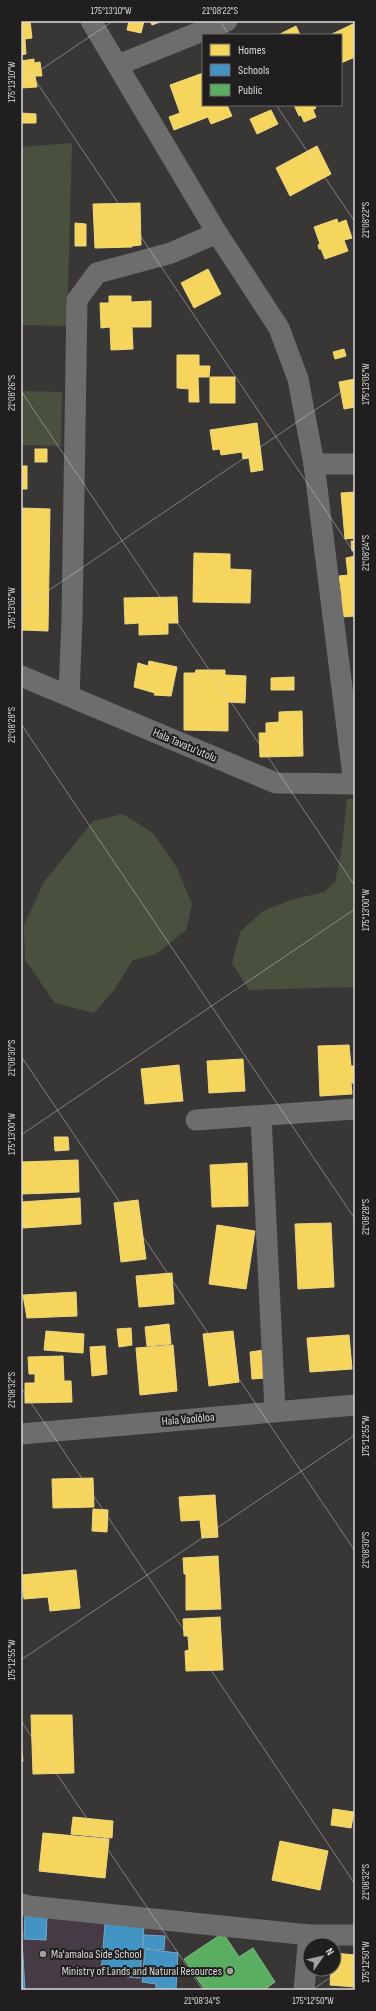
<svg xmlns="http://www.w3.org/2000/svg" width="376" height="2011" viewBox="0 0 376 2011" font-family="'Sofia Sans Condensed',sans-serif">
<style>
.education{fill:#463a45}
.green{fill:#4a503e}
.homes{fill:#f6d55c;stroke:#eed681}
.schools{fill:#4393c3;stroke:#71a8c9}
.public{fill:#5aae61;stroke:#81bb85}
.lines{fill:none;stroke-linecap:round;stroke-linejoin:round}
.street{stroke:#6e6d6d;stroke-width:21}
.ticks{fill:none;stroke:#dcd9d8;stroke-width:1;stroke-opacity:0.45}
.poi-dot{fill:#a3a09f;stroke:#201e1e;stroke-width:1.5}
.labels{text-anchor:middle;stroke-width:4;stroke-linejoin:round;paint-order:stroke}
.street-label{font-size:12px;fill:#dcd9d8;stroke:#201e1e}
.poi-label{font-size:12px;fill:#dcd9d8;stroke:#201e1e;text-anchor:start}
.neatline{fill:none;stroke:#dcd9d8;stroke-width:1.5}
.ticks-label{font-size:10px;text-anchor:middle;fill:#dcd9d8}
</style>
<rect width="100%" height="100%" fill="#393736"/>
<path class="education" d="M21,1915L168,1929L172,1990H21Z"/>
<g class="green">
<path d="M72,143L67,326L21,325V147Z"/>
<path d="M21,391L62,392L61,446L21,445Z"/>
<path d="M347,799H355V987L249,990L232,963L240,932L263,911L291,900L324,892L335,882L341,853Z"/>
<path d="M123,814L153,833L177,868L192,904L186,930L156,954L133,960L114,990L94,1013L55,1003L25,960L24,925L44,882L93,821Z"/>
</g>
<g class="homes">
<path d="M21,21H30L32,38L25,39L26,54L21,55Z"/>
<path d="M129,21H144L141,33L127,30Z"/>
<path d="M150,21H163L152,25Z"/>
<path d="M355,23V57L341,63V35H330Z"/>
<path d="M296,26L300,35H278Z"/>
<path d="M34,59V63L40,62L42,76H35L37,87L21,88V61Z"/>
<path d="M203,73V105H227L232,116L211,124L208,117L174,130L169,117L180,113L170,85Z"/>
<path d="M294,105H314L316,108L313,110L316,117L304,122L301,115L299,116Z"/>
<path d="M271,110L278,124L257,134L250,119Z"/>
<path d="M21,113L36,114V123H21Z"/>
<path d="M317,146L331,174L290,196L276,168Z"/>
<path d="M140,203L141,245L132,246V247L95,248L93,204Z"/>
<path d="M337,219L338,223L346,220L352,238L344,240L348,251L325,259L321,249H319L318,245L320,244L314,227Z"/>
<path d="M75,223L86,224V246H75Z"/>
<path d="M208,269L221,294L194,308L181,283Z"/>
<path d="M109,296H131V302L151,301V327H132L133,349L111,350L110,327L101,328L100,303H109Z"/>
<path d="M344,349L346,356L335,359L333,352Z"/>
<path d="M177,355H199V366H210L209,377H198L199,402H189V389L177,388Z"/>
<rect x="210" y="377" width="25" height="26"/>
<path d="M355,379V407L344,409L339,382Z"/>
<path d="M257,423L263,470L251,472L249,458L243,459L242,452L221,455L220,449L213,450L210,430Z"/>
<rect x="35" y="449" width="12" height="13"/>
<rect x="21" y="466" width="6" height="23"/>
<path d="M355,492V538L345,539L341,493Z"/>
<path d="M21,508L50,509L48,631L21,630Z"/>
<path d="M351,541H355V550L352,551Z"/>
<path d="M194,553L230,554V569L251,570L250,603L193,602Z"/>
<path d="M355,556V616L342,617L340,599H342L339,576L348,575L346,558Z"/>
<path d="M177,597L178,623H168V634L139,635V623L125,624L124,598Z"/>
<path d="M149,661L177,667L171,696L154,695L155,693L134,687L138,663L148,666Z"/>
<path d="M196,670H225V675L246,676L245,703L228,702V731L184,730V673H195Z"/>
<path d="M294,677V690H271V678Z"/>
<path d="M302,711L303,756L260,757L259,733H266V723L279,722V712Z"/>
<path d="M349,1045L351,1066H355V1083H351L352,1094L320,1096L318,1046Z"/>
<path d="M243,1059L245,1091L209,1093L207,1061Z"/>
<path d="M179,1065L183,1101L145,1104L141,1069Z"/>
<path d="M54,1137H68L69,1150L55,1151Z"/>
<path d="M78,1160L79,1192L21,1194V1162Z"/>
<path d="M247,1163L248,1206L212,1207L210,1165Z"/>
<path d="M80,1198L81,1224L23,1228L21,1202Z"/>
<path d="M138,1200L146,1259L121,1262L114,1203Z"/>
<path d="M331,1223L334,1287L298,1289L295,1224Z"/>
<path d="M217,1225L255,1231L246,1289L209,1284Z"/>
<path d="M172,1273L174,1304L139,1307L136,1276Z"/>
<path d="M76,1292L77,1316L27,1318L23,1295Z"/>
<path d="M169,1324L171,1344L147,1346L145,1327Z"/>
<path d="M131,1328L132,1345L119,1347L117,1329Z"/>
<path d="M46,1331L84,1334L83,1353L44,1350Z"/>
<path d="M233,1331L239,1382L209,1386L203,1334Z"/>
<path d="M349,1335L352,1369L310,1372L307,1338Z"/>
<path d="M173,1345L177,1391L140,1395L136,1348Z"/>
<path d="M105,1346L107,1374L92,1376L90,1347Z"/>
<path d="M264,1350L267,1378L252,1379L250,1352Z"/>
<path d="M63,1356L64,1381H71L72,1402L25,1403V1383H35V1374H29L28,1357Z"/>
<path d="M93,1478L94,1507L53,1508L52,1479Z"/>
<path d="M215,1495L218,1537L202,1538L200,1520L181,1521L179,1497Z"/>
<path d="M93,1509L108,1510L107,1532L92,1531Z"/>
<path d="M218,1556L221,1609L186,1610V1574H184L183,1558Z"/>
<path d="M76,1570L80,1608L50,1611L48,1597L24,1599L21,1575Z"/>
<path d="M220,1617L223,1670L186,1671L185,1651L189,1650L188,1636H184L183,1619Z"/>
<path d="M31,1715H72L74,1773L33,1774Z"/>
<path d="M21,1745L23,1761H21Z"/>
<path d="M333,1809L354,1812L351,1828L331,1825Z"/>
<path d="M73,1817L113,1821L112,1838L71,1834Z"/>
<path d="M43,1833L109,1839L105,1878L39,1871Z"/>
<path d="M280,1841L328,1851L320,1890L272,1880Z"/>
<path d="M334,1953L355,1955V1987L330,1985L331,1969H334Z"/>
</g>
<g class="schools">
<path d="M25,1916L47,1917L46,1940L24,1939Z"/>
<path d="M105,1923L144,1926L140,1978L101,1974Z"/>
<path d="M144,1935L165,1936L164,1950L143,1948Z"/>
<path d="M21,1940H22L25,1990H21Z"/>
<path d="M145,1949L178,1953L176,1990H156V1984L142,1982Z"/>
</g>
<path class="public" d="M223,1933L239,1957L253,1948L275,1982L264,1990H205L184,1959Z"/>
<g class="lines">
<g class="street">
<path d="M91,21L217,233L279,328L298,379L314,464H355"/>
<path d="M118,65L227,21"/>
<path d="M314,464L354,784"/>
<path d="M21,676L276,783L355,784"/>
<path d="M69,695L72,619L77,300L97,273L171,253L217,233"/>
<path d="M261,1116L275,1411"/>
<path d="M196,1120L355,1109"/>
<path d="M21,1434L355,1405"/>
<path d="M21,1904L29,1906L309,1935H355"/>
<path d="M304,1990L309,1935"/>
</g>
</g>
<path class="ticks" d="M220,21L229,35M21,59L355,554M21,83L113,21M276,105L355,222M21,391L355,886M21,609L355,383M21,724L355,1219M21,1056L355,1551M21,1135L355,909M21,1388L355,1884M21,1660L355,1435M21,1721L203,1990M312,1990L355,1961"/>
<g class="poi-dot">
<circle cx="43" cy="1954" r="4"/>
<circle cx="230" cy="1971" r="4"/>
</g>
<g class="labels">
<g class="street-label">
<text transform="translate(185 745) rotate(23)" y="4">Hala Tavatu'utolu</text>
<text transform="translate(188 1419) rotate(-5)" y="4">Hala Vaolōloa</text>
</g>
<g class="poi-label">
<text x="51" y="1958">Ma'amaloa Side School</text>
<text x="222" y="1975" text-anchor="end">Ministry of Lands and Natural Resources</text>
</g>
</g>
<rect width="376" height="2011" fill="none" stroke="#201e1e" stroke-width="44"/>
<rect x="202" y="34" width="140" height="72" fill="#201e1e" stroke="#6b6968"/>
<rect x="210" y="44" width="20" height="12" fill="#f6d55c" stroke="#6b6968"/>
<text x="238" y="54" font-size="12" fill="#dcd9d8">Homes</text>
<rect x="210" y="64" width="20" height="12" fill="#4393c3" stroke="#6b6968"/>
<text x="238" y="74" font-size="12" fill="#dcd9d8">Schools</text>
<rect x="210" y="84" width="20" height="12" fill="#5aae61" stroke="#6b6968"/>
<text x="238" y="94" font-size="12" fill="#dcd9d8">Public</text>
<g transform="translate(322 1957) rotate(56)"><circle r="19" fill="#201e1e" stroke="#6b6968"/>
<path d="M0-3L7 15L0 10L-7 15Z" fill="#a3a09f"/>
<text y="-6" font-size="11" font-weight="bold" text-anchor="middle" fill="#dcd9d8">N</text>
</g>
<rect x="22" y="22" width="332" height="1967" class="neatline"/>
<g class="ticks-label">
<text x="111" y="14">175°13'10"W</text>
<text x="220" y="14">21°08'22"S</text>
<text transform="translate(11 82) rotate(-90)" y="4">175°13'10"W</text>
<text transform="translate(365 220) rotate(-90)" y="4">21°08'22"S</text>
<text transform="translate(365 384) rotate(-90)" y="4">175°13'05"W</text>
<text transform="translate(11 393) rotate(-90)" y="4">21°08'26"S</text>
<text transform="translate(365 553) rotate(-90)" y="4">21°08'24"S</text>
<text transform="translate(11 608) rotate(-90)" y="4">175°13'05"W</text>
<text transform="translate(11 725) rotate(-90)" y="4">21°08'28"S</text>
<text transform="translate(365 910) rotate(-90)" y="4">175°13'00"W</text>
<text transform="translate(11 1058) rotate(-90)" y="4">21°08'30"S</text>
<text transform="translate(11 1134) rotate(-90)" y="4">175°13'00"W</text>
<text transform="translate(365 1217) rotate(-90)" y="4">21°08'28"S</text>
<text transform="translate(11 1390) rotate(-90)" y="4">21°08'32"S</text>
<text transform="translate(365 1436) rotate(-90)" y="4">175°12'55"W</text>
<text transform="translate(365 1550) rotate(-90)" y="4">21°08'30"S</text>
<text transform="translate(11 1660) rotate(-90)" y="4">175°12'55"W</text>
<text transform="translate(365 1882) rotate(-90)" y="4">21°08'32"S</text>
<text transform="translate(365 1962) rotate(-90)" y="4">175°12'50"W</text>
<text x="202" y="2004">21°08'34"S</text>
<text x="313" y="2004">175°12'50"W</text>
</g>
</svg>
